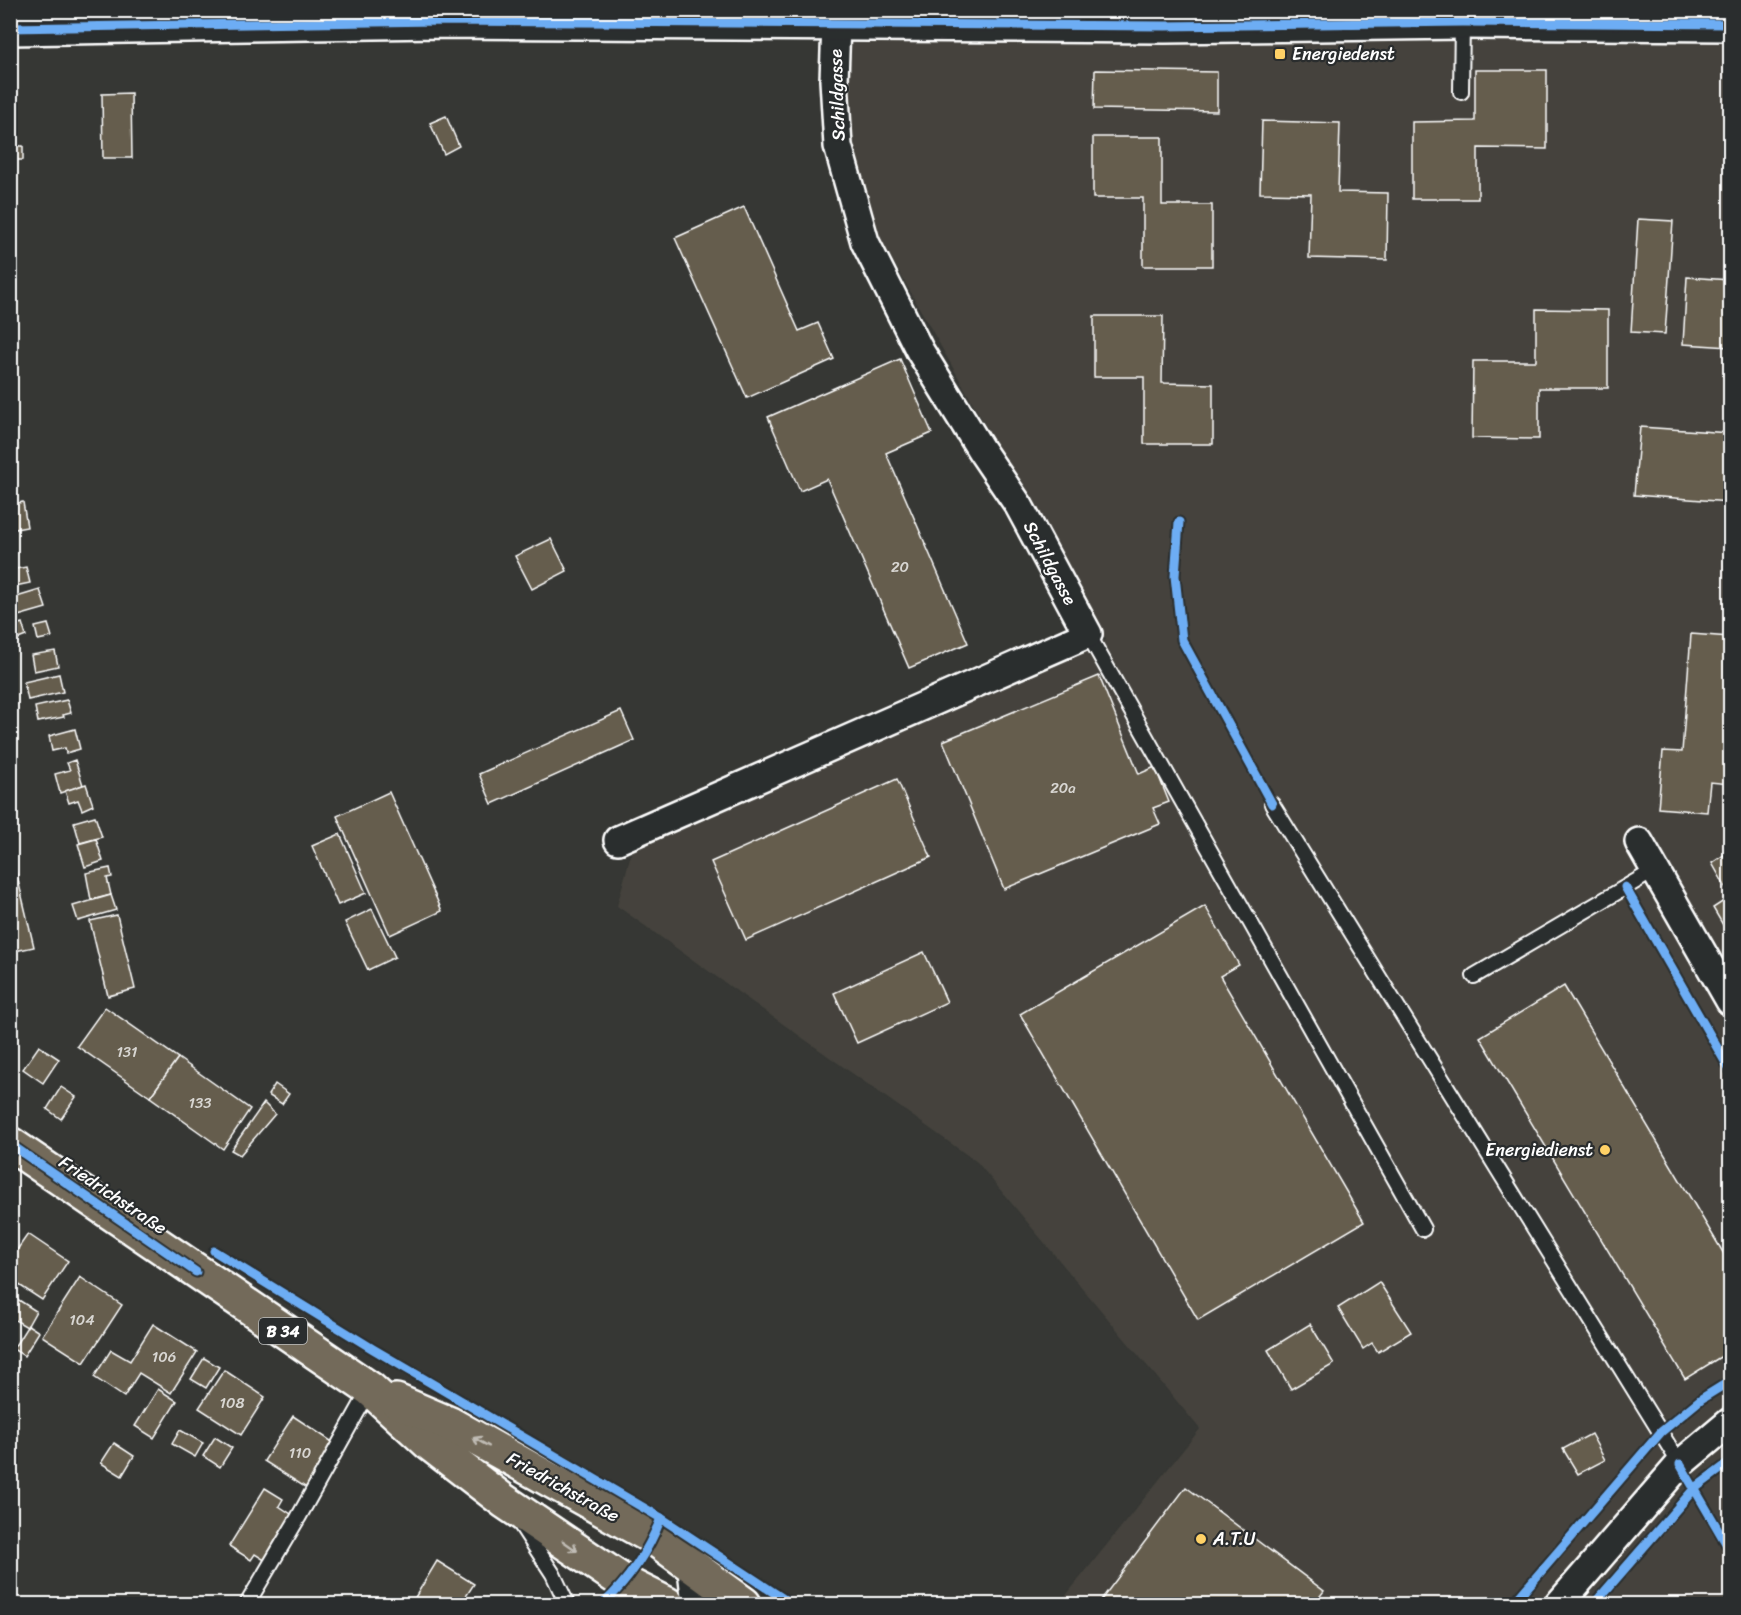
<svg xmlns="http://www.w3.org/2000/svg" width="1741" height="1615" viewBox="0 0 1741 1615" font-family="Sriracha,sans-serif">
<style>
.built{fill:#44423c}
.building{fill:#655d4d;stroke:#fff;stroke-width:1.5}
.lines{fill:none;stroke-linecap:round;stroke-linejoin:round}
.service-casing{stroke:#fff;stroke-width:18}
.minor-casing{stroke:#fff;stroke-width:32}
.tertiary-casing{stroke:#fff;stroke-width:38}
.secondary-casing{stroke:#fff;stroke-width:38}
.primary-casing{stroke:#fff;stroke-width:38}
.service{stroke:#2a2d2e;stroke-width:14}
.minor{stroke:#2a2d2e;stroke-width:27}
.tertiary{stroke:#2a2d2e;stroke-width:33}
.secondary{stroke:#2a2d2e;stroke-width:33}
.primary{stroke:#736b5a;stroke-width:33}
.cycleway-casing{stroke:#2a2d2e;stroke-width:13}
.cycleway{stroke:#6dadf4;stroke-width:9}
.oneway{stroke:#c0bcb5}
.poi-dot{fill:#ffd166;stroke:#2a2d2e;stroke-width:2}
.labels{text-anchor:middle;stroke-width:4.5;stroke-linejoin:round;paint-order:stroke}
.number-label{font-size:15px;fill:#d8d6d2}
.shield{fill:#2a2d2e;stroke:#bfc0c0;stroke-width:1.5}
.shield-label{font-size:16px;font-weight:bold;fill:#fff}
.poi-label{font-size:18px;fill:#fff;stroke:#2a2d2e;text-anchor:start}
.street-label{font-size:18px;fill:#fff;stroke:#2a2d2e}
</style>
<rect width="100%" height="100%" fill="#363734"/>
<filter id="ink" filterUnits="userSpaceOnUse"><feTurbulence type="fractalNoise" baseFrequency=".0167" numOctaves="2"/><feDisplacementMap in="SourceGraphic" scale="12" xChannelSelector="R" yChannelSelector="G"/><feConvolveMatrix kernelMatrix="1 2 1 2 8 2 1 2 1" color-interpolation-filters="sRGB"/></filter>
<g filter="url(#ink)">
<path class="built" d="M834,11H1730V1604H1059L1200,1429L977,1162L617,906L632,850L1106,640L862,206Z"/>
<g class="building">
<path d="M1095,70L1217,72V111L1094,109Z"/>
<path d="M1475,70H1547V149L1478,148V199H1412V122L1475,121Z"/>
<path d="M131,93L132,158H103L102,94Z"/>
<path d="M446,116L459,146L444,154L430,123Z"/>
<path d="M1262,121L1340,123L1338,192L1388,193L1387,260L1309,258L1311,194L1260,193Z"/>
<path d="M1093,137H1162V205H1212V266H1143V198H1093Z"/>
<rect x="10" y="146" width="13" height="14"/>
<path d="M744,207L799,331L818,323L834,359L747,398L675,238Z"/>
<path d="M1638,219L1673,221L1665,334L1631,332Z"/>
<path d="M1687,277L1730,280V347L1683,344Z"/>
<path d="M1536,309L1608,310V388H1539V439L1472,438L1473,361H1536Z"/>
<path d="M1094,316H1163L1162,383L1213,384V444H1144V377H1094Z"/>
<path d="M900,359L932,433L886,453L968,643L909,668L827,479L800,491L768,417Z"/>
<path d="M1640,427L1730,433V502L1634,495Z"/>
<path d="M10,449L16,468L10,469Z"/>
<path d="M23,502L27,527L10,530V505Z"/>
<path d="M551,539L567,571L532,589L515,556Z"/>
<path d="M26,567L30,583L10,587V570Z"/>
<path d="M40,590L46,608L11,618L10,599Z"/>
<path d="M22,623L26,636L13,641L10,627Z"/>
<path d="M48,624L52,637L38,640L35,627Z"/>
<path d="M1691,634L1730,637V784L1710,782L1707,812L1658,808L1663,751L1682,752Z"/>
<path d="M55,651L58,666L34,671L31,655Z"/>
<path d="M59,674L63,692L28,700L24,682Z"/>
<path d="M1099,676L1139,774L1155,767L1169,802L1153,808L1160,824L1004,889L943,741Z"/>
<path d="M67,700L71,713L63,715L64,717L38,722L35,707Z"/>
<path d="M621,711L634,740L492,804L479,774Z"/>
<path d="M75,729L80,749L66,753L65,748L52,751L49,736Z"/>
<path d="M75,760L83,785L60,793L55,774L70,770L67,763Z"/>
<path d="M897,779L931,857L746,940L711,862Z"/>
<path d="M86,784L93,805L82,810L78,800L69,803L65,791Z"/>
<path d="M389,792L442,911L390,935L337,816Z"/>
<path d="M95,816L102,837L80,843L74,822Z"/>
<path d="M340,834L366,893L338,905L312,846Z"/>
<path d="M96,839L103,861L85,867L78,844Z"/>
<path d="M1730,851V895L1712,863Z"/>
<path d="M14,863L34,947L10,952V864Z"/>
<path d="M110,868L112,877L107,878L111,895L91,900L86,873Z"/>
<path d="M111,895L116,910L78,921L73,906Z"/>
<path d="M1730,897V937L1713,908Z"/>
<path d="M1205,906L1239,965L1220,976L1364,1222L1198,1320L1020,1014Z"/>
<path d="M372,909L395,957L368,970L345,922Z"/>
<path d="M117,915L135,989L108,996L90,921Z"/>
<path d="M924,952L947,1002L857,1043L834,993Z"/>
<path d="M1564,986L1730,1264V1351L1685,1379L1480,1037Z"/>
<path d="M105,1007L178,1058L150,1097L77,1046Z"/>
<path d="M39,1046L59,1059L43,1083L23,1069Z"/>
<path d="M178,1058L250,1109L223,1149L150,1097Z"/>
<path d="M275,1084L289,1094L282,1104L268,1095Z"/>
<path d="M61,1087L76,1097L61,1119L47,1109Z"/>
<path d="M264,1103L275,1114L240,1155L231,1150Z"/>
<path d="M28,1234L68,1261L42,1300L10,1279V1260Z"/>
<path d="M80,1277L122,1305L84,1363L42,1336Z"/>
<path d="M1379,1282L1411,1332L1378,1352L1372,1343L1363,1349L1338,1308Z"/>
<path d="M14,1297L36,1311L27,1327L10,1317V1302Z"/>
<path d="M153,1324L197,1352L171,1393L139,1373L124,1397L94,1377L111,1350L130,1361Z"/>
<path d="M1310,1324L1334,1364L1291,1389L1268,1350Z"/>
<path d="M28,1325L39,1332L24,1356L13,1349Z"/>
<path d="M204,1358L219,1367L206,1388L191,1379Z"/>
<path d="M224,1370L265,1397L241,1435L199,1408Z"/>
<path d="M158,1389L177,1401L154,1438L135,1426Z"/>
<path d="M293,1416L337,1445L308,1489L264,1461Z"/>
<path d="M180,1430L203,1443L195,1457L172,1444Z"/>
<path d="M1591,1434L1605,1460L1578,1474L1563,1449Z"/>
<path d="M215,1437L232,1448L220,1467L203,1456Z"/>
<path d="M114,1443L134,1456L122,1476L101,1463Z"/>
<path d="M1186,1487L1324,1591L1314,1604H1098Z"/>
<path d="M265,1488L283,1499L279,1506L294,1516L266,1561L255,1554L251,1560L229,1546Z"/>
<path d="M437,1561L474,1584L461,1604H411Z"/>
</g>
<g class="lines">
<defs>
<g id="service">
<path d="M1461,92L1462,22"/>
<path d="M1088,634L1423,1229"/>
<path d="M1272,804L1680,1464"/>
<path d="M1474,976L1655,870"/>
<path d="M519,1522L553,1574L567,1604"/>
<path d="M247,1604L298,1518L370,1389"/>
</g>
<g id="minor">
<path d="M618,840L1088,634L1019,506L981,450L920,351L865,242L838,146L834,80L836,24"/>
<path d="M1639,842L1730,1001"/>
<path d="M1559,1604L1680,1464L1730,1422"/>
</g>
<path id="tertiary" d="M10,28L437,21L1165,26L1462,22L1730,24"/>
<path id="secondary" d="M695,1570L699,1604"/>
<g id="primary">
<path d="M10,1144L370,1389L430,1444L504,1501L625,1583L667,1604"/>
<path d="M396,1401L450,1424L654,1538L744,1604"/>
</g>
</defs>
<use href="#service" class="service-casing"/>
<use href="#minor" class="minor-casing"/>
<use href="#tertiary" class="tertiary-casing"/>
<use href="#secondary" class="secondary-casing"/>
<use href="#primary" class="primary-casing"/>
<use href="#service" class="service"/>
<use href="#minor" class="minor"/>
<use href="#tertiary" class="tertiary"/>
<use href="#secondary" class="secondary"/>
<use href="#primary" class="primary"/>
<defs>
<g id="cycleway">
<path d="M10,28L437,21L1165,26L1462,22L1730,24"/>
<path d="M1179,522L1175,576L1182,640L1272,804"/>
<path d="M1625,887L1730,1070"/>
<path d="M10,1144L196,1272"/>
<path d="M214,1251L373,1349L661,1518L791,1604"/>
<path d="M1680,1464L1730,1550"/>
<path d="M603,1604C629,1580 648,1552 661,1518"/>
<path d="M1513,1604L1661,1432L1701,1399L1730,1381"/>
<path d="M1594,1604L1694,1489L1730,1462"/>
</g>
</defs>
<use href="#cycleway" class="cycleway-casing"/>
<use href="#cycleway" class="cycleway"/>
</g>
<defs><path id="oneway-shaft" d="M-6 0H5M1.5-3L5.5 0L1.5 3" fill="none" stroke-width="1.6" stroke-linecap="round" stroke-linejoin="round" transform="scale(1.5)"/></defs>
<g class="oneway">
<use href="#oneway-shaft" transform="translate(481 1442) rotate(-151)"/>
<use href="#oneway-shaft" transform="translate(570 1546) rotate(35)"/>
</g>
</g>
<g class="poi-dot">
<rect x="1274" y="48" width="12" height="12" rx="3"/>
<circle cx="1605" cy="1150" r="6"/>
<circle cx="1201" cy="1539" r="6"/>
</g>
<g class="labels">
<g class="number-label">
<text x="900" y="572">20</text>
<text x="1063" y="793">20a</text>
<text x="127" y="1057">131</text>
<text x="200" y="1108">133</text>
<text x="82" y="1325">104</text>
<text x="164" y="1362">106</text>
<text x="232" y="1408">108</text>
<text x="300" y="1458">110</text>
</g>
<rect class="shield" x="259" y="1318" width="48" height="26" rx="4.5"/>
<g class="shield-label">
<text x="283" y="1337">B 34</text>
</g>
<g class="poi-label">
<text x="1292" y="60">Energiedenst</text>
<text x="1593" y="1156" text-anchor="end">Energiedienst</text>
<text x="1213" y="1545">A.T.U</text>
</g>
<g class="street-label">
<text transform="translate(837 95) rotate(-92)" y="6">Schildgasse</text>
<text transform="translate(1050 563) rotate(62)" y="6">Schildgasse</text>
<text transform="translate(113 1195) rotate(34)" y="6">Friedrichstraße</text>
<text transform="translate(563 1487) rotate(29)" y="6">Friedrichstraße</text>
</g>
</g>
<rect width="1741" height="1615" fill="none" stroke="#2a2d2e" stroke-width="36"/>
<rect x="18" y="18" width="1705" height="1579" fill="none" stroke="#fff" stroke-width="2" filter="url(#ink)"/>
</svg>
